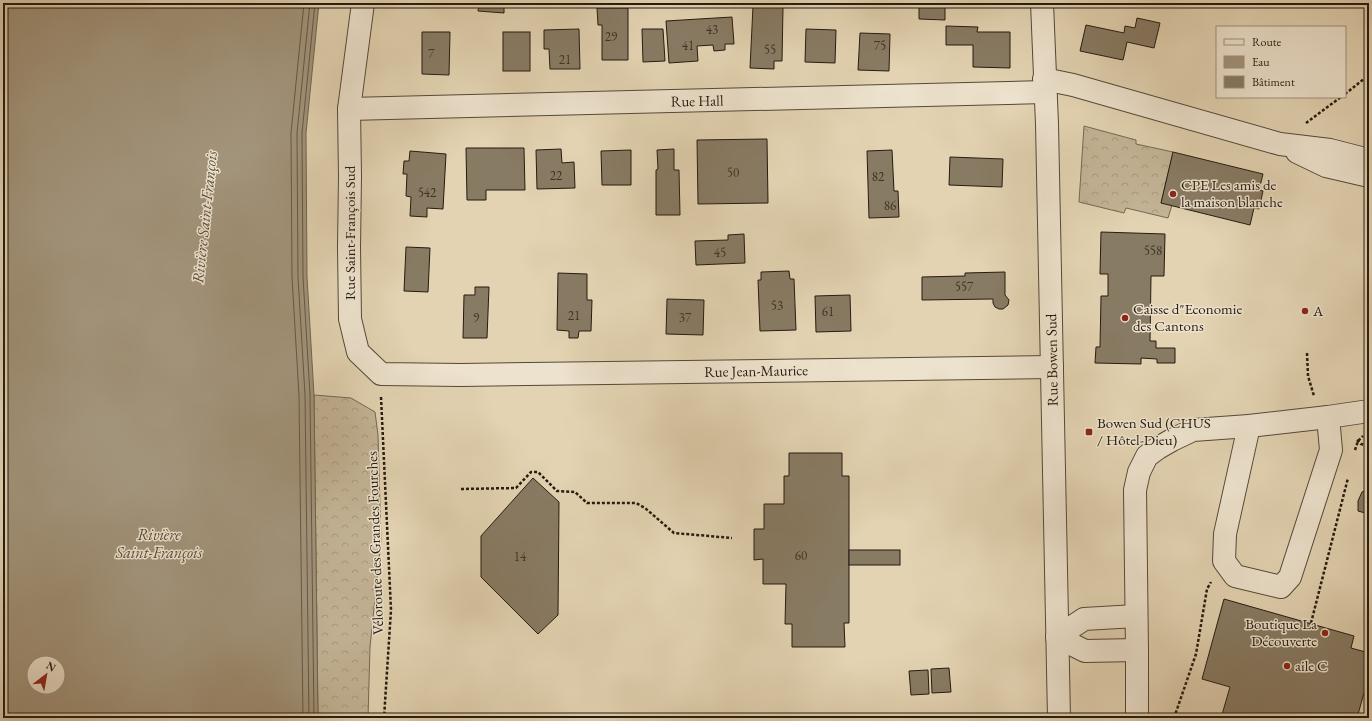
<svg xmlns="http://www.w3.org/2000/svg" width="1372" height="721" viewBox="0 0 1372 721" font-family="'EB Garamond',serif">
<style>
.forest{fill:url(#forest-crowns);stroke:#746853}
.water{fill:#a2947b;stroke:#706450;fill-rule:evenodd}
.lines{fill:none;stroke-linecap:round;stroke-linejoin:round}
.shore{stroke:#645846;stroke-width:1}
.building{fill:#887b64;stroke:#251b10}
.minor-casing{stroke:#544938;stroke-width:24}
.path{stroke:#251b10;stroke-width:2.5;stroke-dasharray:3 2;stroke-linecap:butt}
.minor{stroke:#ede2cd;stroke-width:22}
.poi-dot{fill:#8f2418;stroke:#ede2cd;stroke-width:1.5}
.labels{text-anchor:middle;stroke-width:3;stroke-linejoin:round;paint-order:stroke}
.number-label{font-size:13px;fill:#3e3325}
.street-label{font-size:15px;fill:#251b10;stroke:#ede2cd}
.poi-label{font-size:15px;fill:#251b10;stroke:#ede2cd;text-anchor:start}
.water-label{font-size:16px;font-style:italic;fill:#574b3b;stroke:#ede2cd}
</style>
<defs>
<pattern id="forest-crowns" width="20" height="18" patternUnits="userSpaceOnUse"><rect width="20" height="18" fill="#c3b496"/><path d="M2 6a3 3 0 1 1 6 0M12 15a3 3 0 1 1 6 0" fill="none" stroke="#a79a80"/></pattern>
</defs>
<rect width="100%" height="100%" fill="#e3d3b2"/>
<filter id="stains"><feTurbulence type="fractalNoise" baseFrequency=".005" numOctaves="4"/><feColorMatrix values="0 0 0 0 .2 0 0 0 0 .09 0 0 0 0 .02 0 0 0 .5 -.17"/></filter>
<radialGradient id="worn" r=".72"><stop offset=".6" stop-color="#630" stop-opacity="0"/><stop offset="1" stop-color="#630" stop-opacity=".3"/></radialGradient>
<g class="forest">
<path d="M1084,126L1136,140V144L1173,152L1161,203L1172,205L1168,218L1126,208L1124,213L1079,202Z"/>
<path d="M314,395L351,398L375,412L378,435L381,541L370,647L368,718H318Z"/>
<path d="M786,716H984L985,718H785Z"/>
</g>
<path class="water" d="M6,3H319L306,133L307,277L314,395L318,718H3V20ZM34,663H58V687H34Z"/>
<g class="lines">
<g class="shore">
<path d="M303,718L299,396L292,277L291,133L304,3"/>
<path d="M309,718L305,395L298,277L297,133L310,3"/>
<path d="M314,718L310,395L303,277L302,133L315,3"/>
</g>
</g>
<g class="building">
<path d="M479,3H504V13L478,11Z"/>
<path d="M919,3H945V20L919,19Z"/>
<path d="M753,6L783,7L782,61H774V69L750,68Z"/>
<path d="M597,8H628V60H602V25H598Z"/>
<path d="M732,17L734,44H725V50L714,51L713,45L697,46L698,61L669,63L666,21Z"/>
<path d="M1137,18L1160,23L1154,48L1127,42L1123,60L1080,51L1086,25L1124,33L1125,26L1135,28Z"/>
<path d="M946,26L978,27L977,32H1010V68L973,67V45H946Z"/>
<path d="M579,29L580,69H550L549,49H544V30Z"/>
<path d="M642,29H663L665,61L643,62Z"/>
<path d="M806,29L836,30L835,63L805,62Z"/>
<path d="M422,32H450L449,75L422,74Z"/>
<rect x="503" y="32" width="27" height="39"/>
<path d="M860,33L890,34L889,71L858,70Z"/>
<path d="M767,139L768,203L698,204L697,140Z"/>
<path d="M466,148H524L525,190H486V200H467Z"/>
<path d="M561,149L562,163L574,162L575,188L537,189L536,150Z"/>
<path d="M674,149V170H679L680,215H656V170L658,169L657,150Z"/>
<path d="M631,150V185H602L601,151Z"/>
<path d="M892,150L894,191H898L899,217L869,218L867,151Z"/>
<path d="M410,151L446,154L443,209L427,208V217L410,216L411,197L406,196L407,174H403L404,161H409Z"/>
<path d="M1173,152L1263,174L1259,190L1263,191L1259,209L1254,208L1250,225L1161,203Z"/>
<path d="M950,157L1003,159L1002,187L949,185Z"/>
<path d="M1101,232L1165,234L1164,276H1151L1150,341H1156V348H1175V363H1157V359L1141,358V364L1095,363L1096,347H1100L1101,296H1108V274H1100Z"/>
<path d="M744,234L745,263L696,265L695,241L728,240V235Z"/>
<path d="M406,247L430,248L428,292L404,291Z"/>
<path d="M789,271L790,279H794L796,330L760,331L758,280H761V272Z"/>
<path d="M1005,272V295L1009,300L1008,305L1003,309H999L995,307L993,303V299L922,300V277L965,276V273Z"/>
<path d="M558,273L587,274V300H592L591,331H579L578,338H569V331L557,330Z"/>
<path d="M475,287H489L487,338H463L464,295H475Z"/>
<path d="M850,295L851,331L816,332L815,296Z"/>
<path d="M667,299L704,300L703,335L666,334Z"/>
<path d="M789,453H842V476H849V623H844L845,647H792V624H785L786,584H763V559L754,560V529H764V504H784V476H789Z"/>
<path d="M1369,466V488L1366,482V473Z"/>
<path d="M533,478L559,502L558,615L538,634L481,577V536Z"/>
<path d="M1369,489V514L1358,511V501L1362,492Z"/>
<rect x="849" y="550" width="51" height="15"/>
<path d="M1224,599L1354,636L1351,648L1369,653V694L1364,693L1357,718H1221L1230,687L1202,679Z"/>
<path d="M949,668L951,692L932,693L931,669Z"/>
<path d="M928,670L929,694L911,695L909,671Z"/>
</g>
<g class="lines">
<defs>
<g id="minor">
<path d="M363,3L349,109L350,176L349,247L350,319L358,352L381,374L461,375L1052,367"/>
<path d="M1042,3L1047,124L1059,718"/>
<path d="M1044,79L1073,85L1280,144L1330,150L1369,160"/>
<path d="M349,109L1045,92"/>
<path d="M1297,152L1326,166L1369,176"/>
<path d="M1249,426L1225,534L1224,561L1235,576L1281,587L1290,577L1331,450L1328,417"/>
<path d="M1136,616L1084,619L1057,637L1085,651L1137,650V718"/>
<path d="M1137,650L1135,490L1139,472L1147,456L1158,448L1172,440L1193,430L1249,426L1328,417L1369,411"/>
</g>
</defs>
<use href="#minor" class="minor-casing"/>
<g class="path">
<path d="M1345,94L1369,75"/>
<path d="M1306,123L1341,97"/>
<path d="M1307,353L1308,376L1314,396"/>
<path d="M381,397L391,610L384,718"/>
<path d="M1357,440L1361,444L1369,446"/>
<path d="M1355,450L1358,441L1363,436"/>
<path d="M461,489L516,488L531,472H538L557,491L575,492L587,503H636L645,508L674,533L732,538"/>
<path d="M1311,623L1348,478"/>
<path d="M1174,718L1196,654L1207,589L1211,582"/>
</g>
<use href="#minor" class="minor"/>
</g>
<g class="poi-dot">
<circle cx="1173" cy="194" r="4"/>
<circle cx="1305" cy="311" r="4"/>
<circle cx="1125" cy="318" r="4"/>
<rect x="1085" y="428" width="8" height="8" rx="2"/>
<circle cx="1325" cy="633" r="4"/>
<circle cx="1287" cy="666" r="4"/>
</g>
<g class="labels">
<g class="number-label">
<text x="712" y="34">43</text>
<text x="611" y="41">29</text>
<text x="688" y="50">41</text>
<text x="880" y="50">75</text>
<text x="770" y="54">55</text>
<text x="431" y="58">7</text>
<text x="565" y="64">21</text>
<text x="733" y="177">50</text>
<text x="556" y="180">22</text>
<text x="878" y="181">82</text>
<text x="427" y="197">542</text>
<text x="890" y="210">86</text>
<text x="1153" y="255">558</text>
<text x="720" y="257">45</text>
<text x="964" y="291">557</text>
<text x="777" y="310">53</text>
<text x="828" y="316">61</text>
<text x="574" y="320">21</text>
<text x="476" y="322">9</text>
<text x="685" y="322">37</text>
<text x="801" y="560">60</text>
<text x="520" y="561">14</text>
</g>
<g class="street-label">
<text transform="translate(697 101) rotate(-1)" y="5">Rue Hall</text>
<text transform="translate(350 233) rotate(-90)" y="5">Rue Saint-François Sud</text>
<text transform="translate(1052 360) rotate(-91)" y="5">Rue Bowen Sud</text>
<text transform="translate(756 371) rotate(-1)" y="5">Rue Jean-Maurice</text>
<text transform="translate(375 543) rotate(-92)" y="5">Véloroute des Grandes Fourches</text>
</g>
<g class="poi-label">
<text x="1181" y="190">CPE Les amis de<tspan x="1181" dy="17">la maison blanche</tspan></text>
<text x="1133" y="314">Caisse d"Economie<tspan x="1133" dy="17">des Cantons</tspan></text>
<text x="1313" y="316">A</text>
<text x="1097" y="428">Bowen Sud (CHUS<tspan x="1097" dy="17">/ Hôtel-Dieu)</tspan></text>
<text x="1317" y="629" text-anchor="end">Boutique La<tspan x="1317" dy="17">Découverte</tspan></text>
<text x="1295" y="671">aile C</text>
</g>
<g class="water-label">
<text transform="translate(204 217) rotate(-84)" y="6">Rivière Saint-François</text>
<text x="159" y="540">Rivière<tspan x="159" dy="18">Saint-François</tspan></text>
</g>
</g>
<rect width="1372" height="721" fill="none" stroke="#e3d3b2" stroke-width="16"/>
<rect x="4" y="4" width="1364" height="713" fill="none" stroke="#251b10" stroke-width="2"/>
<rect x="8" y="8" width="1356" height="705" fill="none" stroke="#251b10"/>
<rect x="1216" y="26" width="130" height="72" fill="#ede2cd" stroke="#9d9281"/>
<rect x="1224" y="39" width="20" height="6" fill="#ede2cd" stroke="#9d9281"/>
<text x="1252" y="46" font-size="12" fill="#251b10">Route</text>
<rect x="1224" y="56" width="20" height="12" fill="#a2947b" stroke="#9d9281"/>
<text x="1252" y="66" font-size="12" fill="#251b10">Eau</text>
<rect x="1224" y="76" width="20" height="12" fill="#887b64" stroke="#9d9281"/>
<text x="1252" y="86" font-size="12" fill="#251b10">Bâtiment</text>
<g transform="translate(46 675) rotate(31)"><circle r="19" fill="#ede2cd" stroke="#9d9281"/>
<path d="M0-3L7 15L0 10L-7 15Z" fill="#8f2418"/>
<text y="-6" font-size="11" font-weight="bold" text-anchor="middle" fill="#251b10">N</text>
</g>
<rect width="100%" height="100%" filter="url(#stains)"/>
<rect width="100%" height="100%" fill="url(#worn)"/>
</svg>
